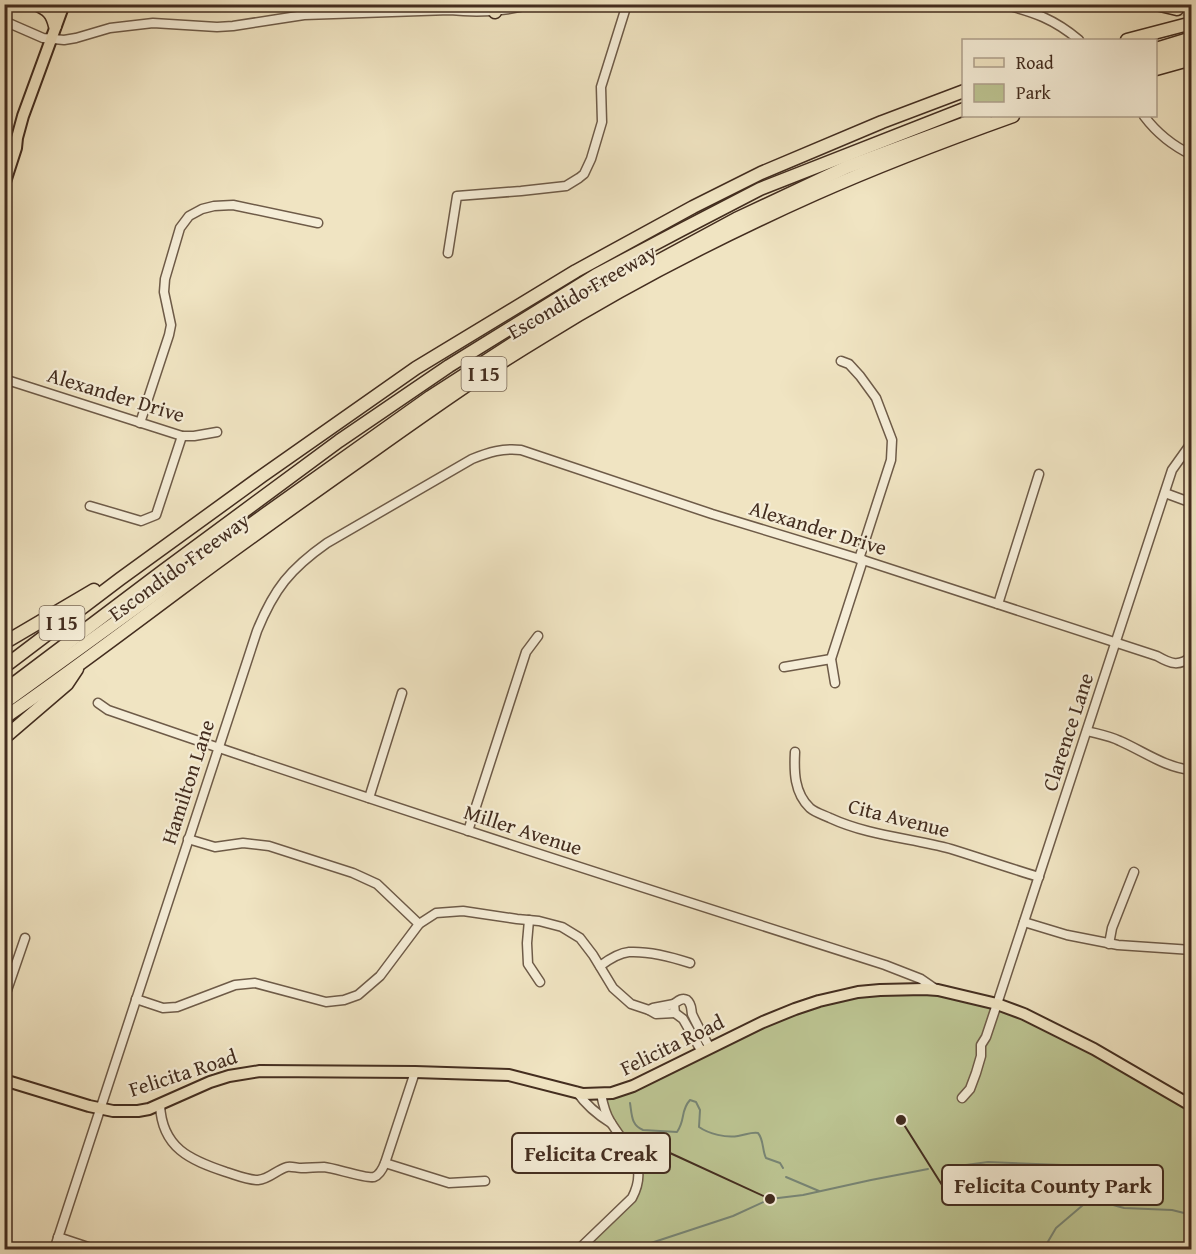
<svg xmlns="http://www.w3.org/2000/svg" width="1196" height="1254" viewBox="0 0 1196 1254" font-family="'Gentium Book Plus',serif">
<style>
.green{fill:#bcc492;stroke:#807858;stroke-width:1.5}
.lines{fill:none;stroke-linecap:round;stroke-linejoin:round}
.stream{stroke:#788575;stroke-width:2}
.highway-tunnel{stroke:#cdbfa1;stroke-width:12;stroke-dasharray:12 6;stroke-linecap:butt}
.minor-casing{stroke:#6e5b48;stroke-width:11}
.major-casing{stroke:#432d1f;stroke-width:14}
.highway-casing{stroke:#432d1f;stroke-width:15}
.minor{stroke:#f5edd7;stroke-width:8}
.major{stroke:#f0e4c2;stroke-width:10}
.highway{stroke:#f0e4c2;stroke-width:12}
.labels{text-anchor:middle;stroke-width:4.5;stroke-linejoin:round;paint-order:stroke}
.shield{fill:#f5edd7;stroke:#786756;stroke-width:1.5}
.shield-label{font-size:20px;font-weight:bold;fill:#432d1f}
.street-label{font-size:21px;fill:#432d1f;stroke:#f5edd7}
.leader{fill:none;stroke:#432d1f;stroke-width:2}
.callout-dot{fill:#432d1f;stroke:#f5edd7;stroke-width:2}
.callout{fill:#f5edd7;stroke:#432d1f;stroke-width:2}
.callout-label{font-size:22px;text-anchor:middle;font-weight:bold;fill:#432d1f}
</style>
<rect width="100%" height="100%" fill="#f0e4c2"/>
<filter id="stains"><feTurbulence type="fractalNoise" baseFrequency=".00333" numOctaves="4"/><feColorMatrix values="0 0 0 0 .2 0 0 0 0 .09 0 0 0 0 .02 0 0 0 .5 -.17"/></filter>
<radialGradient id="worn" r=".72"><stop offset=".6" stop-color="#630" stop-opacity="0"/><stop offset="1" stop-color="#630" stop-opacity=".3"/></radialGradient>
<path class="green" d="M903,988L997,1004L1191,1106V1249L578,1250L632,1198L639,1177L602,1102L612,1093L795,1009Z"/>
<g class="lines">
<g class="stream">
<path d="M630,1103C632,1115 631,1125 643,1130L677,1132C686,1119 680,1111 690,1100L696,1102L700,1110L699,1127C709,1134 726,1138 738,1136C746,1135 750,1132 758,1133C764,1140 762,1150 766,1158L780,1163L783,1168"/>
<path d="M944,1168L988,1162L1062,1165L1088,1198L1124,1208L1172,1210L1192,1215"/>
<path d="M786,1177L819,1191"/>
<path d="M642,1250L651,1243L733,1216L770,1199L803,1195L871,1180L928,1169"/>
<path d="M1043,1250L1056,1228L1083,1205L1088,1198"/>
</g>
<path class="highway-tunnel" d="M1177,9L1192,11"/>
<defs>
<g id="minor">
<path d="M1002,4C1034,12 1054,19 1079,40"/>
<path d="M4,21L43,38L64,40L76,38L110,28L153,23L217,27L233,26L304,15L450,10C478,13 504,12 532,4"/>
<path d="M1144,116C1156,132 1173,146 1192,155"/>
<path d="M448,253L457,196L521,191L566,186L579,178L584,174L591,159L602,122L601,87L627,4"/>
<path d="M841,361L849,364L860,376L876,398L892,440L891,460L859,559"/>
<path d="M4,379L182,436H194L217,432"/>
<path d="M140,423L169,335L171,325L164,292L165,279L180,228L189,216L202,209L214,206L233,205L318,223"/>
<path d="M1165,493L1192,503"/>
<path d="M90,506L141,521L156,515L182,436"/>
<path d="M998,604L1039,474"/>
<path d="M784,667L831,659"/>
<path d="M835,683L831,659L863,560"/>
<path d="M98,703L108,710C366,799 625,882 885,965L921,979L937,990"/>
<path d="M1087,731C1098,734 1110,736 1120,741C1143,751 1166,768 1192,770"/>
<path d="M795,752C794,771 794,793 810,808C816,813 824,815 830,818C869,836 911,838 951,849C980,858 1009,868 1039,877"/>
<path d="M369,798L402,693"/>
<path d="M468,831L526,652L538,636"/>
<path d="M188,839L215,847L243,843L269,846L353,873L377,884L419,924"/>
<path d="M529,920L527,943L528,964L540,982"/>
<path d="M1024,922L1067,935L1118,945L1192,950"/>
<path d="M1109,944L1112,928L1134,872"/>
<path d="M600,966C608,960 618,953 629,952C649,951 672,957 690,963"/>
<path d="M4,999L25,938"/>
<path d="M136,999L163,1008L177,1007L235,985L255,983L326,1002L344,1000L358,995L380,976L419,924L436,913L463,911L517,919L539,921L562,927L580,938L593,955L613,988L631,1004L649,1010"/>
<path d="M674,1004L653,1008L649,1010L656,1014L675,1013"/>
<path d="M702,1052L683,1019L675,1013L674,1004C678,1001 682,997 687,1000C692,1004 691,1009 692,1014C697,1025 704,1037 710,1048"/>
<path d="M577,1092C586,1105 598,1115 611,1123"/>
<path d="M962,1098L970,1089L976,1073L981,1056V1045L986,1037L997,1004L1172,470L1192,442"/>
<path d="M160,1105C162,1148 190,1160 226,1172C236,1175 247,1180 258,1180C270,1179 276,1170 287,1167C291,1166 297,1168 301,1168C309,1168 316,1167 324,1167C334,1168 368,1179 374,1177C380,1175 383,1168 385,1163L415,1072"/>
<path d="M385,1163L449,1183L485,1181"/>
<path d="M58,1237L97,1250"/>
<path d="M54,1250L257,631C274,589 290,569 327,543L472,459C489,452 503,448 521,450L712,514L863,560L1157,656C1171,664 1179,667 1192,656"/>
<path d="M578,1250L632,1198C650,1164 626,1148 610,1121C605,1113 603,1104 601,1094"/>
</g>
<g id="major">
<path d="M4,185L16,148L17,138L23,116L64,4"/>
<path d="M4,1080L89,1106L113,1111H138L149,1109L210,1082L229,1076L260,1071L415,1072L509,1075L583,1094L612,1093L633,1086L763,1022L795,1009L819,1001L858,992L880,990L924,989L938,990L997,1004L1024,1014L1094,1049L1192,1106"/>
</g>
<g id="highway">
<path d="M36,4C48,10 52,13 55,26"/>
<path d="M494,4L495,12"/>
<path d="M1156,4L1177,9"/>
<path d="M1127,40L1192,23"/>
<path d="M1156,49L1192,38"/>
<path d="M1156,60L1192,50"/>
<path d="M1156,69L1192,59"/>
<path d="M4,643L94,590"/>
<path d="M4,667L120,579L262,476L416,368L576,271L693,207L761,173L882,122L964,91"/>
<path d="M4,691L163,571L339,441L449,366L596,275L681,230L760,189L964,109"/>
<path d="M4,703L271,510L430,397L551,319L736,219L847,167L985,116"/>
<path d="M4,718C65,676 123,632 182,588C245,541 310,495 374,450C429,411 484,372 542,337C629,283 721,236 815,194C880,165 946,140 1013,116"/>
<path d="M4,738L67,684L77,669"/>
</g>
</defs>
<use href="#minor" class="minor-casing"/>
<use href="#major" class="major-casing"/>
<use href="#highway" class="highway-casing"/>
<use href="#minor" class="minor"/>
<use href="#major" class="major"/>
<use href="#highway" class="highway"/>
</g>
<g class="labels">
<g class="shield">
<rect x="461.5" y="357" width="45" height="34" rx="4.5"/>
<rect x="39.5" y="606" width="45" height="34" rx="4.5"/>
</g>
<g class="shield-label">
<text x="484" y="381">I 15</text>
<text x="62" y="630">I 15</text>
</g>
<g class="street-label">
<text transform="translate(582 292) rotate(-30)" y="7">Escondido Freeway</text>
<text transform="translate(116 395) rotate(17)" y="7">Alexander Drive</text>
<text transform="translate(818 528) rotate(17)" y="7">Alexander Drive</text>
<text transform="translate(179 567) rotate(-36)" y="7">Escondido Freeway</text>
<text transform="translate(1068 732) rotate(-72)" y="7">Clarence Lane</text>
<text transform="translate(188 782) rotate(-72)" y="7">Hamilton Lane</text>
<text transform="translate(899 818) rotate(14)" y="7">Cita Avenue</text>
<text transform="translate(523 830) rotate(18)" y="7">Miller Avenue</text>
<text transform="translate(672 1045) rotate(-26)" y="7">Felicita Road</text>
<text transform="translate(183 1073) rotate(-18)" y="7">Felicita Road</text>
</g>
</g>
<path class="leader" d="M770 1199L670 1153M901 1120L942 1185"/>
<g class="callout-dot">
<circle cx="770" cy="1199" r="6"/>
<circle cx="901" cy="1120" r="6"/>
</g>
<g class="callout">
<rect x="512" y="1133" width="158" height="40" rx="6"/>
<rect x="942" y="1165" width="221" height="40" rx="6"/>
</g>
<g class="callout-label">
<text x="591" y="1161">Felicita Creak</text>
<text x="1053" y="1193">Felicita County Park</text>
</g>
<rect width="1196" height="1254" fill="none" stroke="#f0e4c2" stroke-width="24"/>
<rect x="6" y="6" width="1184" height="1242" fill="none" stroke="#432d1f" stroke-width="3"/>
<rect x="12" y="12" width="1172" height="1230" fill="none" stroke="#432d1f" stroke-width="1.5"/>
<rect x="962" y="39" width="195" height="78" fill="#f5edd7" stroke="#aea08d" stroke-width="1.5"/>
<rect x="974" y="58" width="30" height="9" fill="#f0e4c2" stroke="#aea08d" stroke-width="1.5"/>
<text x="1016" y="69" font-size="18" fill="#432d1f">Road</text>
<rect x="974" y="84" width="30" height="18" fill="#bcc492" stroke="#aea08d" stroke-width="1.5"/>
<text x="1016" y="99" font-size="18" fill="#432d1f">Park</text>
<rect width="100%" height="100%" filter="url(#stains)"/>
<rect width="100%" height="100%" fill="url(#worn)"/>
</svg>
